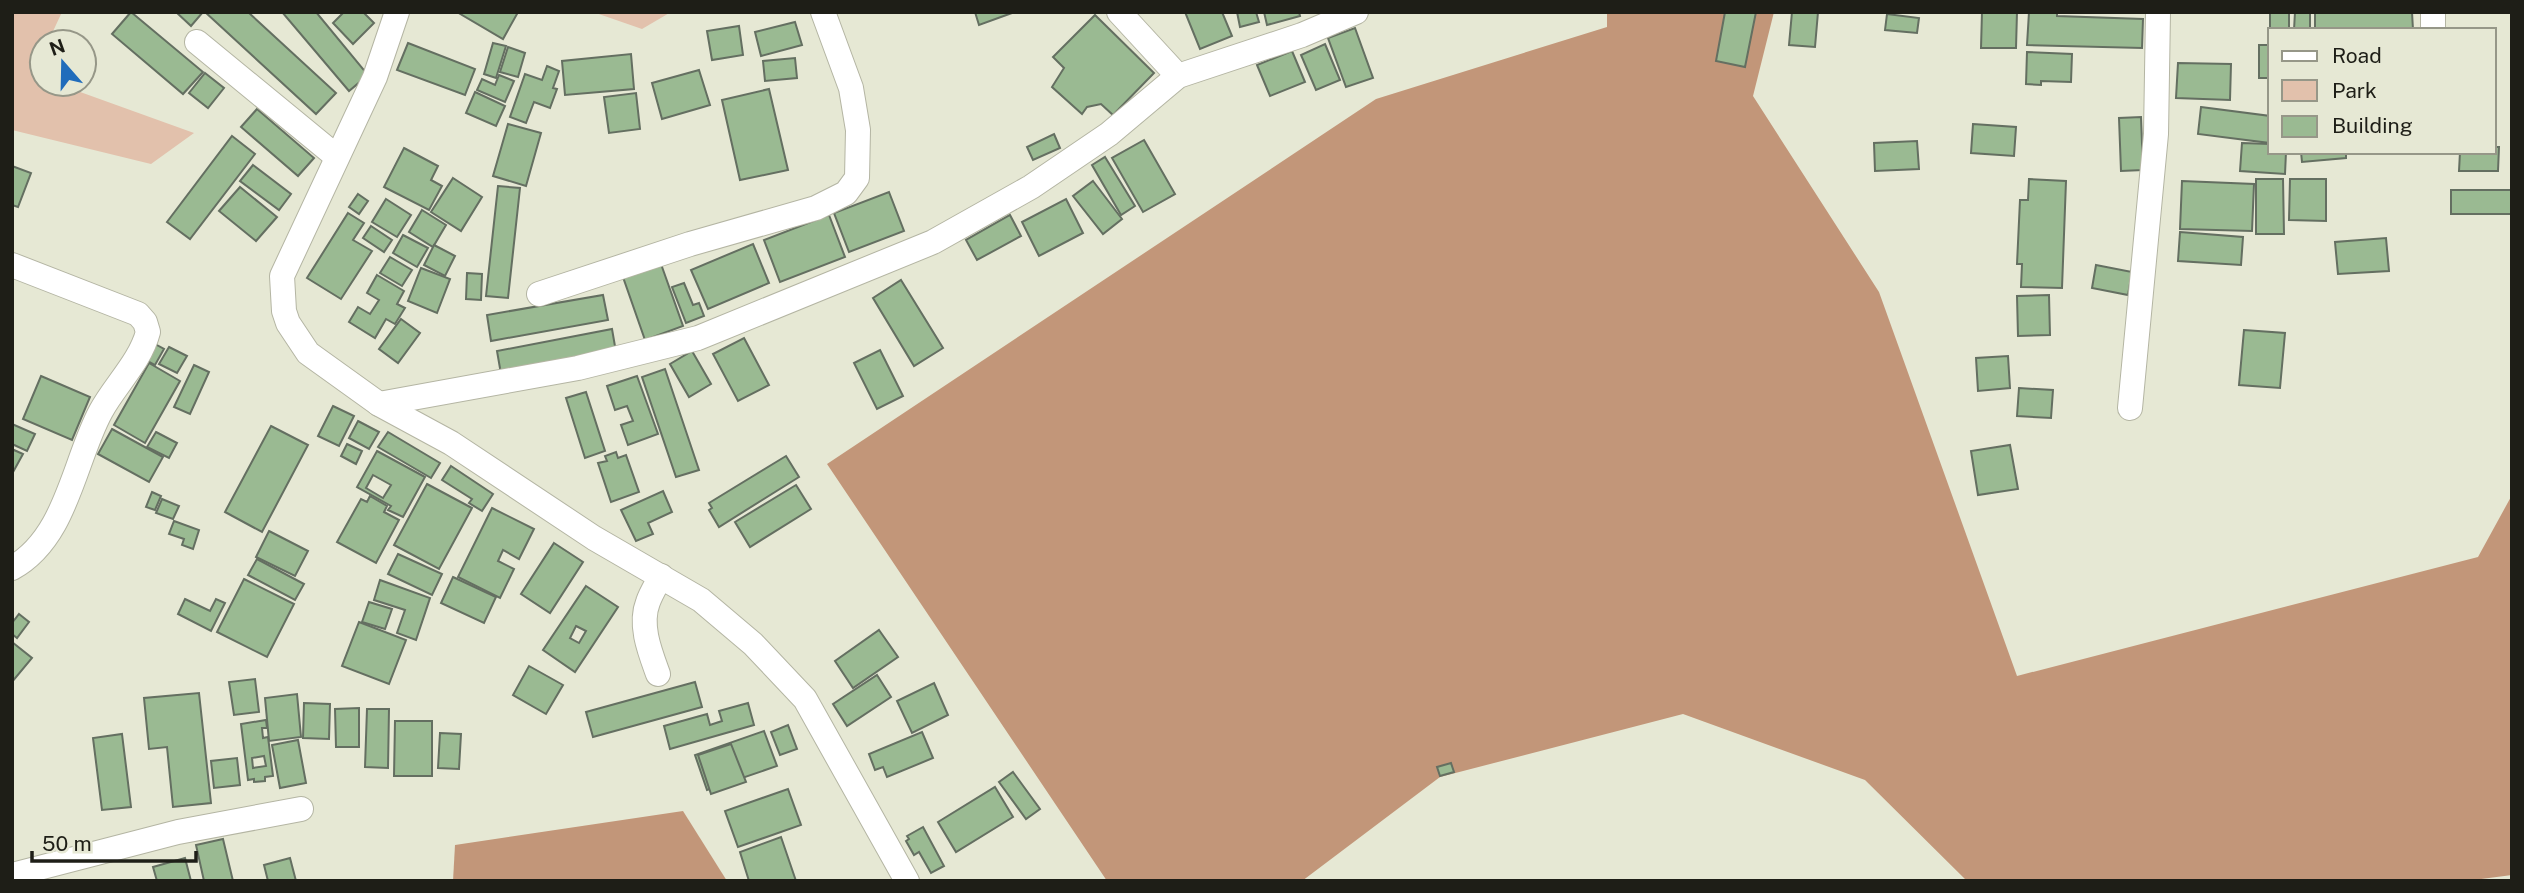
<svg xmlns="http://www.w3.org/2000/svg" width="2524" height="893" viewBox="0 0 2524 893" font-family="'Public Sans',sans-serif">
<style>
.green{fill:#e2c1ac}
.forest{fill:#c29679}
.building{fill:#9aba92;stroke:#646f61;stroke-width:2;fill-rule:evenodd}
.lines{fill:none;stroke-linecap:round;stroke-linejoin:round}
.minor-casing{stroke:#b4b5a3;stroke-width:26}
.minor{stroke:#fff;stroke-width:24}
</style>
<rect width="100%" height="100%" fill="#e6e8d4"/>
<g class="green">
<path d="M12,12H62L48,42H42V56L34,75L42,78V84H58L194,133L151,164L12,130Z"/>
<path d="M593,12H671L642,29Z"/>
</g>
<g class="forest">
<path d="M1607,12H1774L1753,96L1879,292L2017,676L2478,557L2512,495V875L2466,881H1967L1865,780L1683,714L1440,777L1302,881H1107L827,464L1376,99L1607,27Z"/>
<path d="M683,811L727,881H453L455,845Z"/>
</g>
<g class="building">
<path d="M131,12L203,72L183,94L112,34Z"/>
<path d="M176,12H203L191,26Z"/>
<path d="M205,12H248L336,93L316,114Z"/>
<path d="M282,12H316L368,75L349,91Z"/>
<path d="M344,12H363L374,23L353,44L333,23Z"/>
<path d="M457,12H515L517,14L503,39Z"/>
<path d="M975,12H1012V13L979,25Z"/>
<path d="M1185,12H1222L1232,36L1200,49Z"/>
<path d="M1237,12H1256L1259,22L1240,27Z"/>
<path d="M1264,12H1299L1300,16L1267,25Z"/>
<path d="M1725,12H1756L1745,67L1716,61Z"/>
<path d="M1792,12H1818L1815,47L1789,45Z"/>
<path d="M1982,12H2017L2016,48H1981Z"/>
<path d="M2029,12H2057V16L2143,19L2142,48L2027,45Z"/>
<path d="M2270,12H2289V30H2270V41Z"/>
<path d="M2295,12H2310V30H2294Z"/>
<path d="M2315,12H2412L2413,30H2315Z"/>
<path d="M1887,14L1919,18L1917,33L1885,30Z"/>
<path d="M1095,15L1154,73L1113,115L1101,104L1087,107L1082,114L1052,87L1064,68L1053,57Z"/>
<path d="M795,22L802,45L761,56L755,32Z"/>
<path d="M739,26L743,55L712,60L707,31Z"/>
<path d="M1355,28L1373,78L1346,87L1328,38Z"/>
<path d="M408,43L475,69L465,95L397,70Z"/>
<path d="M493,43L506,46L496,78L484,74Z"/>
<path d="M1325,44L1340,80L1316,90L1301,55Z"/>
<rect x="2259" y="45" width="11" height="33"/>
<path d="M508,47L525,53L518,77L500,72Z"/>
<path d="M1292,51L1305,82L1270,96L1257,65Z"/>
<path d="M2027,52L2072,54L2071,82L2041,81V85L2026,84Z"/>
<path d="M631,54L634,89L565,95L562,61Z"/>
<path d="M795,58L797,78L765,81L763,61Z"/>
<path d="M2178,63L2231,64L2230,100L2176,98Z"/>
<path d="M547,66L559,71L553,88L557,89L550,108L534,102L526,123L510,117L525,74L542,80Z"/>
<path d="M699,70L710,105L662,119L652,83Z"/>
<path d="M205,73L224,88L208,108L189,93Z"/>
<path d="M499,75L514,81L505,102L477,90L482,79L495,85Z"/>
<path d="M769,89L788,170L740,180L722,100Z"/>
<path d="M475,92L505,106L496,126L466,113Z"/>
<path d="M636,93L640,129L609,133L604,97Z"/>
<path d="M2201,107L2270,116V143L2198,134Z"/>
<path d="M257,109L314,158L298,176L241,127Z"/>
<path d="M2141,117L2143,170L2121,171L2119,118Z"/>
<path d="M508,124L541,133L526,186L493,176Z"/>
<path d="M1973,124L2016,127L2014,156L1971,153Z"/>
<path d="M1054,134L1060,148L1033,160L1027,147Z"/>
<path d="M232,136L255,154L190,239L167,222Z"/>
<path d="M1144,140L1175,194L1143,212L1112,158Z"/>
<path d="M1917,141L1919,169L1875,171L1874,143Z"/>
<path d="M2242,143L2270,144V152H2286L2285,174L2240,171Z"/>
<path d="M2494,147H2499L2498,171H2459L2460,152H2494Z"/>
<path d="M404,148L438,166L431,180L442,186L429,210L384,187Z"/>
<path d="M2301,152H2346V158L2302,162Z"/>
<path d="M1105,157L1135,206L1121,215L1092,165Z"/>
<path d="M253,165L291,194L279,210L240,181Z"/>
<path d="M12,166L31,173L18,207L12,205Z"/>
<path d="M453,178L482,197L461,231L431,212Z"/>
<path d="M2029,179L2066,181L2062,288L2021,287L2022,264H2017L2020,200H2028Z"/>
<path d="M2256,179H2283L2284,234H2256Z"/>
<path d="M2290,179H2326V221L2289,220Z"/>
<path d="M1093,181L1122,219L1103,234L1073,196Z"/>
<path d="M2182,181L2254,184L2252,231L2180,229Z"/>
<path d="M498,186L520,188L508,298L486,296Z"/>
<path d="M240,187L277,217L256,241L219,211Z"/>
<rect x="2451" y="190" width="61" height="24"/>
<path d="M889,192L904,231L849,252L834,213Z"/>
<path d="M358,194L368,201L359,214L349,207Z"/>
<path d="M386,199L411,215L397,237L372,222Z"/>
<path d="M1066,199L1083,233L1039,256L1022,222Z"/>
<path d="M422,210L446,225L433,247L409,232Z"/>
<path d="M348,213L364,223L353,240L372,251L341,299L307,278Z"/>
<path d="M829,215L845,257L780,282L764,240Z"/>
<path d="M1010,215L1021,236L977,260L966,240Z"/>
<path d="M371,226L392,240L384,252L363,238Z"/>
<path d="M2180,232L2243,237L2241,265L2178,261Z"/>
<path d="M403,235L428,248L417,267L393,253Z"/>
<path d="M2386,238L2389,271L2338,274L2335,242Z"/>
<path d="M753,244L769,283L708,309L691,270Z"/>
<path d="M434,245L455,256L445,276L424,265Z"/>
<path d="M390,257L412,270L402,286L380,273Z"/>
<path d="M661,264L683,326L645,340L623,277Z"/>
<path d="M2096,265L2132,272L2128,295L2092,288Z"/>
<path d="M421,268L450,279L437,313L408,301Z"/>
<path d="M467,273L482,274L481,300L466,299Z"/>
<path d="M377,275L404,291L397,304L405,308L395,324L386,319L375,338L349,322L358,307L370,314L379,300L367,293Z"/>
<path d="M901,280L943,348L914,366L873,298Z"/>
<path d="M684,283L693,305L699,303L704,316L686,323L672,287Z"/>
<path d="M603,295L608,320L491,341L487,315Z"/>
<path d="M2049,295L2050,335L2018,336L2017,296Z"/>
<path d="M401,319L420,333L398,363L379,349Z"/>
<path d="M612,329L616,352L501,374L497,351Z"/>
<path d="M2244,330L2285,333L2280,388L2239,385Z"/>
<path d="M744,338L769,385L738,401L713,354Z"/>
<path d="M155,344L164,349L155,365L146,360Z"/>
<path d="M169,347L187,356L177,373L159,364Z"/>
<path d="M880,350L903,396L877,409L854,363Z"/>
<path d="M692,351L711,384L689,397L670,364Z"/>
<path d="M2008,356L2010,388L1978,391L1976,358Z"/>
<path d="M149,363L180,381L145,443L114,425Z"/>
<path d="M194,365L209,372L190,414L174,407Z"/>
<path d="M665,369L699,470L676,477L642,377Z"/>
<path d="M41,376L90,397L72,440L23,419Z"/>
<path d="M637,376L658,434L628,445L621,425L633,421L627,406L615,410L607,386Z"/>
<path d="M2019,388L2053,390L2051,418L2017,416Z"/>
<path d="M586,392L605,451L585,458L566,398Z"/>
<path d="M333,406L354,416L339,446L318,436Z"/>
<path d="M358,421L379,432L369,449L349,438Z"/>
<path d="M12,424L35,434L27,451L12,444Z"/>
<path d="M271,426L308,445L262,532L225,512Z"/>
<path d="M112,429L163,457L149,482L98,454Z"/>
<path d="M156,432L177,443L169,458L147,447Z"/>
<path d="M388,432L440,463L431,478L378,447Z"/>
<path d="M347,444L362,451L356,464L341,456Z"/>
<path d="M2010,445L2018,489L1978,495L1971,451Z"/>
<path d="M14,450L23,454L12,474V452Z"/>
<path d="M377,451L425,477L403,517L388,510L391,506L357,487ZM373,475L391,485L383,498L366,488Z"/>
<path d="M616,452L618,458L626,455L639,492L611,502L598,463L607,461L605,456Z"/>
<path d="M786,456L799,477L719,527L709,510L712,508L709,503Z"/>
<path d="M451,466L493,494L482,511L469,503L472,499L442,480Z"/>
<path d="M427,484L472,508L439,569L394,545Z"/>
<path d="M796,485L811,509L750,547L735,522Z"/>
<path d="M663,491L672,512L648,523L653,534L636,541L621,510Z"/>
<path d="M152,492L161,496L155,510L146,507Z"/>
<path d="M370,496L387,506L384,512L399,520L376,563L337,542L361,499L367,502Z"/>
<path d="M162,499L179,506L173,519L156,513Z"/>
<path d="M492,508L534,529L519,559L503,550L498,561L514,569L500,598L458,577Z"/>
<path d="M174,521L199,530L193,549L182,545L184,539L169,534Z"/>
<path d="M269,531L308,551L295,576L256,557Z"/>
<path d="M554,543L583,562L550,613L521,594Z"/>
<path d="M398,554L442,574L432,595L388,574Z"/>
<path d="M257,559L304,584L295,600L248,575Z"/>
<path d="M453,577L496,597L484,623L441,603Z"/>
<path d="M244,579L294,604L267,657L217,632Z"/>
<path d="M380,580L430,598L416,640L397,633L405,610L374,600Z"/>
<path d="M586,586L618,607L575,672L543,650ZM576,626L586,631L579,643L570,638Z"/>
<path d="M185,599L210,611L216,599L225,603L211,631L178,614Z"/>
<path d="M369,602L392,609L385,629L362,622Z"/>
<path d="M19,614L29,622L17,638L12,634V623Z"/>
<path d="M359,622L406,640L389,684L342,666Z"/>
<path d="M879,630L898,657L853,688L835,661Z"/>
<path d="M12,642L32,658L12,682Z"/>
<path d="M529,666L563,685L546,714L513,695Z"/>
<path d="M877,675L891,697L847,726L833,704Z"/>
<path d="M255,679L259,712L234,715L229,682Z"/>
<path d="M695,682L702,707L593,737L586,712Z"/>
<path d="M934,683L948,715L912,733L897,701Z"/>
<path d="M199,693L211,803L173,807L167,747L149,749L144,698Z"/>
<path d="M297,694L301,737L269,741L265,698Z"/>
<path d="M304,703L330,704L329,739L303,738Z"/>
<path d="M748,703L754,725L670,749L664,726L707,714L710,725L722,721L719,711Z"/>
<path d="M359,708V747H336L335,709Z"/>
<path d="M367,709H389L388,768L365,767Z"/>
<path d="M266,720L267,728H262L263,738L268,737L273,776L265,777V781L254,782V779L248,780L241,724ZM264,756L266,766L253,768L252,758Z"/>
<path d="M395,721H432V776H394Z"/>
<path d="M788,725L797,749L780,755L771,732Z"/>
<path d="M764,731L777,766L707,790L695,755Z"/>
<path d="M922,732L933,758L887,777L883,767L875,770L869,754Z"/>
<path d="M440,733L461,734L459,769L438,768Z"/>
<path d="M122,734L131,807L102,810L93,738Z"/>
<path d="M298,740L306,783L280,788L272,745Z"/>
<path d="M731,744L746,782L711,794L698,755Z"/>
<path d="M237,758L240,785L214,788L211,761Z"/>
<path d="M1451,763L1454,772L1440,776L1437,767Z"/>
<path d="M1013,772L1040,809L1026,819L999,782Z"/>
<path d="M995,787L1013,817L956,852L938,822Z"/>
<path d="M788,789L801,825L738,847L725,811Z"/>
<path d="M923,827L944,866L931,873L919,852L914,855L906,841L909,839L907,836Z"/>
<path d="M781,837L796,881H749L740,852Z"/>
<path d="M223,839L233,881H204L196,845Z"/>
<path d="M185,858L191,881H157L153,867Z"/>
<path d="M290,858L296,881H268L264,865Z"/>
</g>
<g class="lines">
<defs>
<g id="minor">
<path d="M397,12L375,77L282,276L284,311L288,323L308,353L379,404L451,443L594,538L701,600L753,644L805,699L907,881"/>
<path d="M1119,12L1178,76"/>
<path d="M2433,12V30"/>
<path d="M197,42L337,157"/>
<path d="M12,265L138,314L145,322L148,332C140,362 115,385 101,411C74,460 67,538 12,568"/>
<path d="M539,294L690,244L816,208L846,193L857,178L858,130L851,88L823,12"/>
<path d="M379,404L578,368L698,338L933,242L1031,187L1109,134L1178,76L1302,35L1356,12"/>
<path d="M2130,408L2156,134L2158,12"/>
<path d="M658,674C650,652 639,625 648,602C651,593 657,584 661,576"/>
<path d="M12,875L178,832L301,809"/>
</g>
</defs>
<use href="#minor" class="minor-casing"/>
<use href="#minor" class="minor"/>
</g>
<rect width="2524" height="893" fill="none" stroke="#1e1e17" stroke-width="28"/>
<rect x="2268" y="28" width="228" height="126" fill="#e6e8d4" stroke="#969788" stroke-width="2"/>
<rect x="2282" y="51" width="35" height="10" fill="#ffffff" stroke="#969788" stroke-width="2"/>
<text x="2332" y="63" font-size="21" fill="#1e1e17">Road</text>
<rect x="2282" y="80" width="35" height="21" fill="#e2c1ac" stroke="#969788" stroke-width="2"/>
<text x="2332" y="98" font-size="21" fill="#1e1e17">Park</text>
<rect x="2282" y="116" width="35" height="21" fill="#9aba92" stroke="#969788" stroke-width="2"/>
<text x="2332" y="133" font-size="21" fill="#1e1e17">Building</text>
<g transform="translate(63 63) rotate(340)"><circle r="33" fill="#e6e8d4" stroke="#969788" stroke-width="2"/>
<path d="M0-5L12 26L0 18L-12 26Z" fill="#206cbb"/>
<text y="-10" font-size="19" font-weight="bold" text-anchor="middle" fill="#1e1e17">N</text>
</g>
<path d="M32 851v10h164v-10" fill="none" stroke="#1e1e17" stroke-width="3.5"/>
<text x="42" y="851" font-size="21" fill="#1e1e17" stroke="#e6e8d4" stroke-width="5" paint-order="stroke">50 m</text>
</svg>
